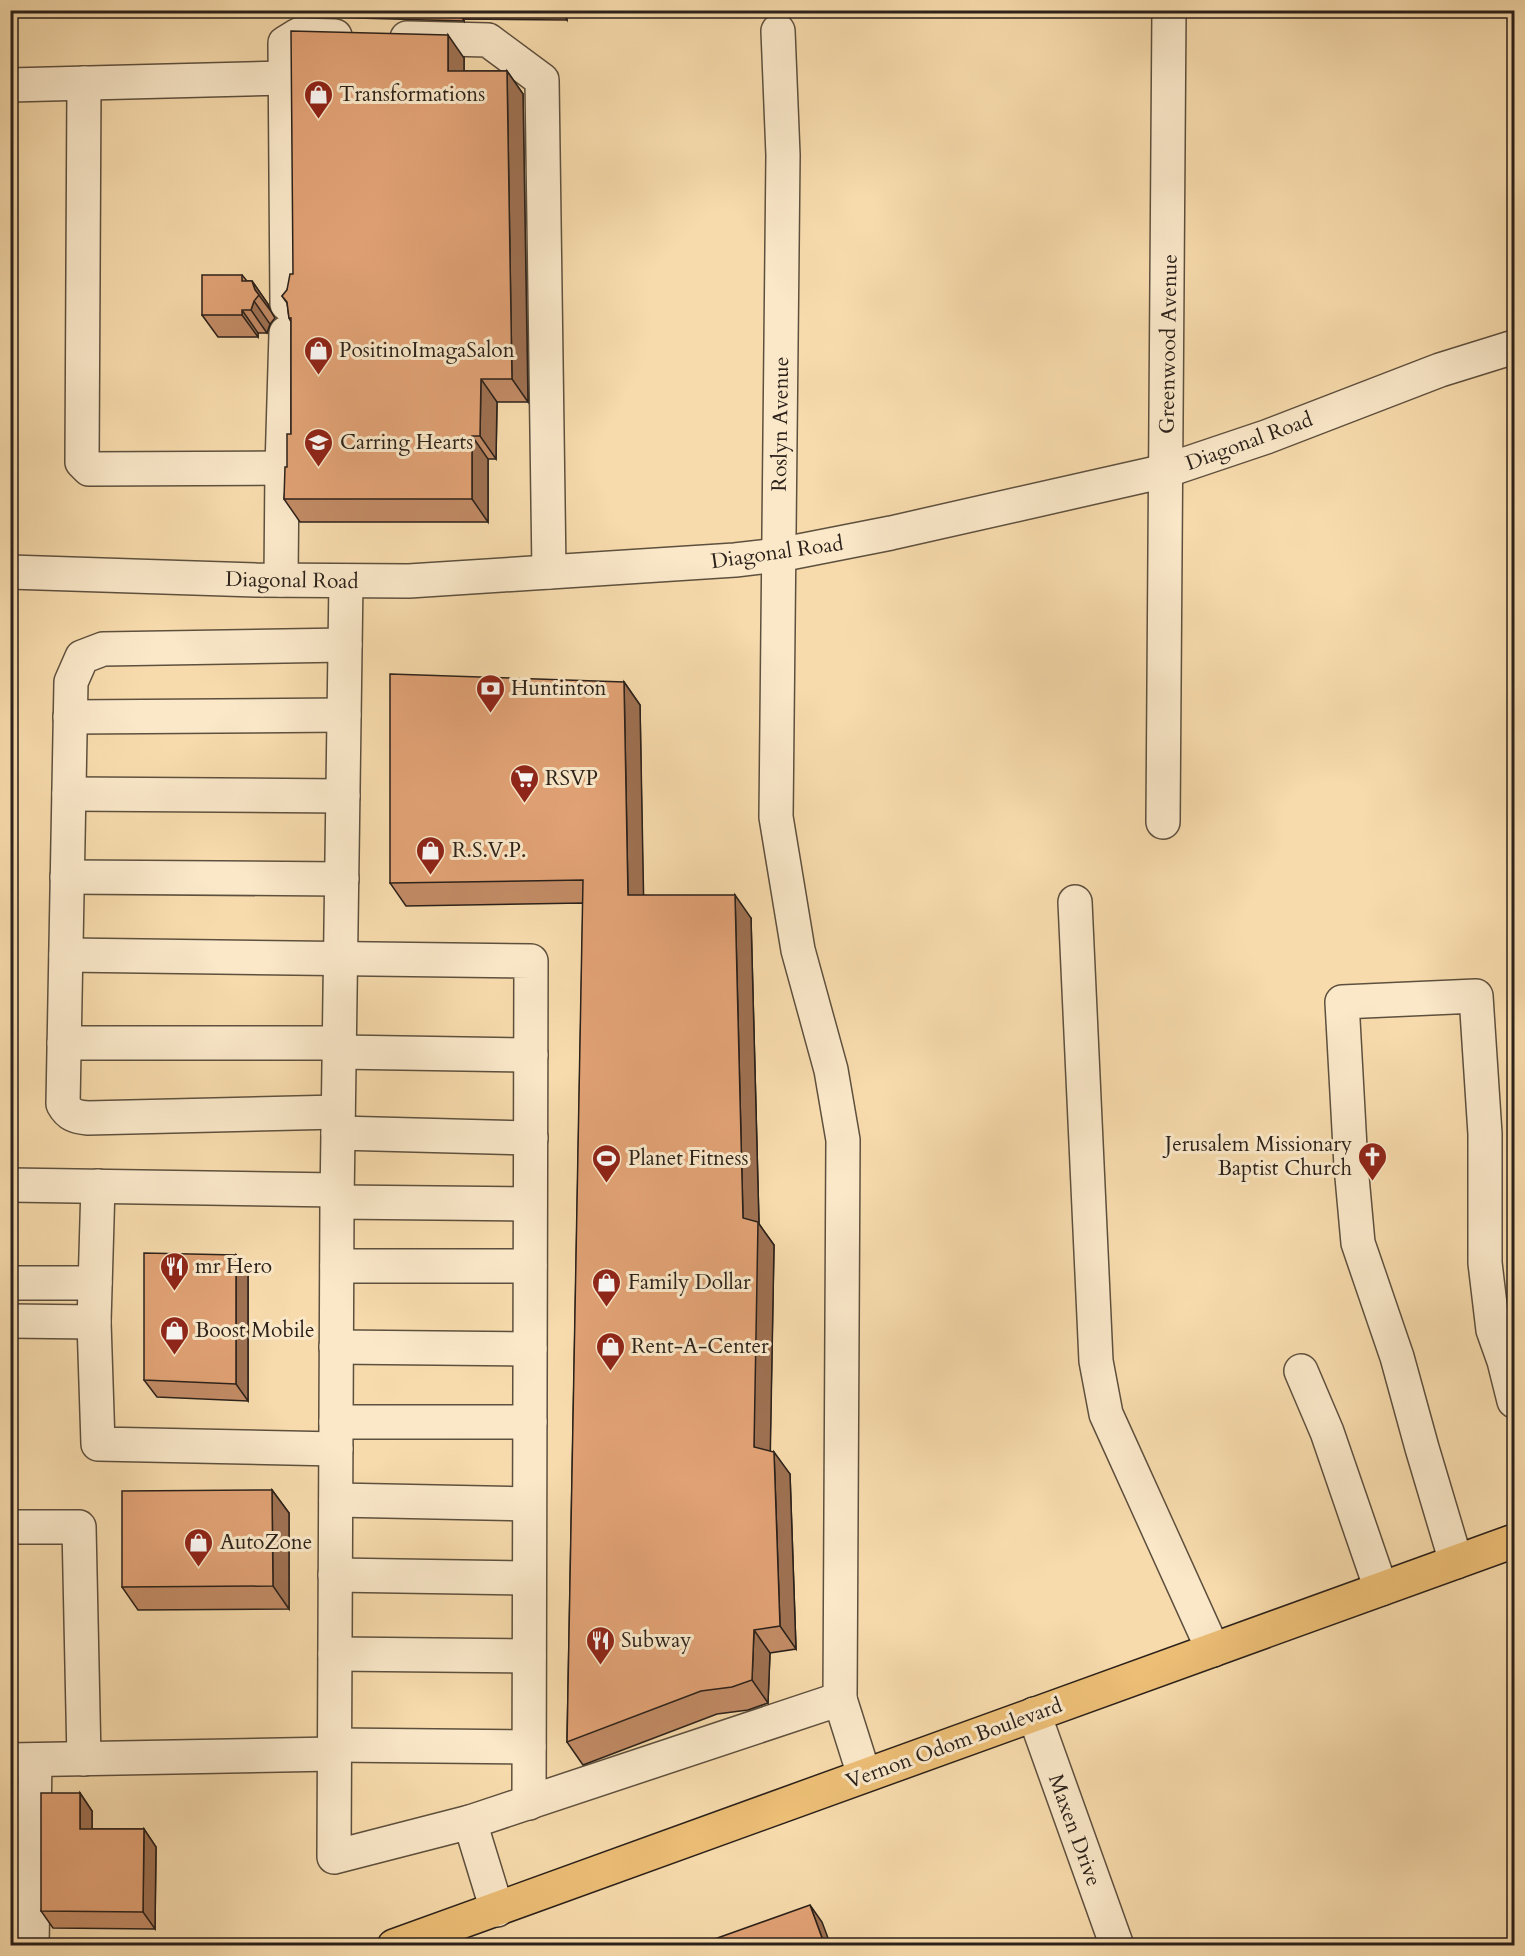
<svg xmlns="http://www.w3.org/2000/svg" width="1525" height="1956" viewBox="0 0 1525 1956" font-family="Cardo,serif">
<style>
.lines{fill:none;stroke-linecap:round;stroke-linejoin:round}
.minor-casing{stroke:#5e503e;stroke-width:36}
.major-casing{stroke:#2b211a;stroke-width:36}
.minor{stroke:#fae8c9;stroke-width:33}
.major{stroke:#ecbe76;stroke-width:33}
.wall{fill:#c28b65;stroke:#2b211a;stroke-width:1.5}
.shaded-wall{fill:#9e7152;stroke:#2b211a;stroke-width:1.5}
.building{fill:#e1a275;stroke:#2b211a;stroke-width:1.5}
.labels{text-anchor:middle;stroke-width:6;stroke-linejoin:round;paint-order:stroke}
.poi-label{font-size:21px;fill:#2b211a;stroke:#fae8c9;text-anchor:start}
.street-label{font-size:21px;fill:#2b211a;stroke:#fae8c9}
</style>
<rect width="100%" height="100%" fill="#f7dbac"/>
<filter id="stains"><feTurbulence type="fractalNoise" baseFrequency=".00333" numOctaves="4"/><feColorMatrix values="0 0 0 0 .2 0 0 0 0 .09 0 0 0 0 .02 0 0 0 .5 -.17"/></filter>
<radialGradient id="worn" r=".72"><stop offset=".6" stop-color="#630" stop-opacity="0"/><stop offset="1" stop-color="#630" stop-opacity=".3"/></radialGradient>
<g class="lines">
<defs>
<g id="minor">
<path d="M778,31L783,155L776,817L798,950L831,1070L843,1140L840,1699"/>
<path d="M407,38L488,40L542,80L549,572"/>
<path d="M84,83L82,462L89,469L282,468"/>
<path d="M10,85L284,78"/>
<path d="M287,304L285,43L298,35L335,36"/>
<path d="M10,572L256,580L409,581L735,560L779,555L891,533L1165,471L1266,437L1440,370L1514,347"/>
<path d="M281,580L282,468L286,333"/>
<path d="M346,581L337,1202L334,1857L470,1822L497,1910"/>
<path d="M70,717L344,715"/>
<path d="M69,794L343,796"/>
<path d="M1163,822L1169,10"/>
<path d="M67,877L342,879"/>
<path d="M1075,902L1096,1361L1106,1414L1213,1650"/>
<path d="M66,955L531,961L529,1803"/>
<path d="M64,1043H339"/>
<path d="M339,1052L531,1055"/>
<path d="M338,1112L88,1118C76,1117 69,1115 63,1104L71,682L82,657L103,649L345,645"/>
<path d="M338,1133L531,1138"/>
<path d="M10,1185L337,1190"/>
<path d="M98,1186L94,1322L98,1444L336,1449"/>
<path d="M337,1202L530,1204"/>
<path d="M337,1266H530"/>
<path d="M10,1283H95"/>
<path d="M10,1321L94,1322"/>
<path d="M336,1347L530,1349"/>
<path d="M1301,1371L1327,1432L1381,1589"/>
<path d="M336,1422H530"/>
<path d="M336,1500L529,1504"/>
<path d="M10,1527H79L84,1759"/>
<path d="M1456,1562L1422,1448L1397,1357L1358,1243L1351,1166L1342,1002L1476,996L1485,1134V1263L1493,1330L1504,1361L1514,1401"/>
<path d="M335,1575L529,1578"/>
<path d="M335,1654L529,1656"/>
<path d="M1034,1714L1117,1946"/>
<path d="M335,1745L529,1747"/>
<path d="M10,1760L334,1754"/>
<path d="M470,1822L840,1699L864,1775"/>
<path d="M32,1946L35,1760"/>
</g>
<path id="major" d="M394,1946L1514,1541"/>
</defs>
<use href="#minor" class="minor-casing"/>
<use href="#major" class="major-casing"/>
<use href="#minor" class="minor"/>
<use href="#major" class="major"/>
</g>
<g class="wall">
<path d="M280,10H567V20L464,19V21L284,16Z"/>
<path d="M464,58V71H507L523,94L528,402H497L496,459H488V522H300L284,499L291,434V322L289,318L287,303L282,296L287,290L293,274Z"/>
<path d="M242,275L247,281H252L268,304L270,310L275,318L270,324L267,333H258V337H218L202,315Z"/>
<path d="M624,682L640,705L643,895L751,918L759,1224L774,1245L770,1451L790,1474L796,1649L770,1653L768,1703L748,1710L717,1714L583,1765L567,1742L583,903L406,906L390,883Z"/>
<path d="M236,1255L248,1272V1401L157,1397L144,1380Z"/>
<path d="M272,1490L289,1513V1609L138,1610L122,1587Z"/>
<path d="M80,1793L92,1811V1829H144L156,1847L155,1929L53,1928L41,1911Z"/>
</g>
<g class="shaded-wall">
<path d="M457,10H459L464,19V21Z"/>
<path d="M560,10H567V20Z"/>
<path d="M448,35L464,58V94L448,71Z"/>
<path d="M507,71L523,94L528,402L512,379Z"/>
<path d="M252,281L268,304L270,310L255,290Z"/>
<path d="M254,301L270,324L267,333L251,310Z"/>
<path d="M242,310L258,333V337L242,315Z"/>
<path d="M481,379L497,402L496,459L480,436Z"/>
<path d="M472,436L488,459V522L472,499Z"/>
<path d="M624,682L640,705L644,918L628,895Z"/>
<path d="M735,895L751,918L759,1224L774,1245L770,1470L754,1447L743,1218Z"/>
<path d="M236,1255L248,1272V1401L236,1384Z"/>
<path d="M774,1452L790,1474L796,1649L780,1626Z"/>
<path d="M272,1490L289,1513V1609L273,1586Z"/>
<path d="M754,1630L770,1653L768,1703L752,1680Z"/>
<path d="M80,1793L92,1811V1846L80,1829Z"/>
<path d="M144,1829L156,1847L155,1929L143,1912Z"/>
<path d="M810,1905L822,1922L831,1946H825Z"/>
</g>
<g class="building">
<path d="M291,31L448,35V71H507L512,379H481L480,436H472V499H284L285,467H287V434H291V318H289L287,302L282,296L287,290L290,274H293Z"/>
<path d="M202,275H242V281H252L255,290L259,295L254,301L251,310H242V315H202Z"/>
<path d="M390,674L624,682L628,895H735L743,1218L758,1222L754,1447L774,1452L780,1626L754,1630L752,1680L732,1687L701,1691L567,1742L583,880L390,883Z"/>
<path d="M144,1253L236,1255V1384L144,1380Z"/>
<path d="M272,1490L273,1586L122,1587V1491Z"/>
<path d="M41,1793H80V1829H144L143,1912L41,1911Z"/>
<path d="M810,1905L825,1946H695Z"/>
</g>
<defs>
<symbol id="shop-pin" viewBox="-11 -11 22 30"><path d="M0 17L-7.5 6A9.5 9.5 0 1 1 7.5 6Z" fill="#8f2418" stroke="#fae8c9"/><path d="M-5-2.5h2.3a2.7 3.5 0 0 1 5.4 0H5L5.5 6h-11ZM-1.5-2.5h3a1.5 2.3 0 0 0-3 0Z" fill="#fff"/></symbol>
<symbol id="school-pin" viewBox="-11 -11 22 30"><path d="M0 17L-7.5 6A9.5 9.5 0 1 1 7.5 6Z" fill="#8f2418" stroke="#fae8c9"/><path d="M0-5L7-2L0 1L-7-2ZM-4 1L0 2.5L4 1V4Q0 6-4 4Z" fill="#fff"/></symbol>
<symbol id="bank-pin" viewBox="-11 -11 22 30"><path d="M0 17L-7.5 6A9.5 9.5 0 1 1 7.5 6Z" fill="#8f2418" stroke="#fae8c9"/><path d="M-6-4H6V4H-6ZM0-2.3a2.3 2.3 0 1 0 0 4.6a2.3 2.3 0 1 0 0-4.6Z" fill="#fff"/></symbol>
<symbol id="supermarket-pin" viewBox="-11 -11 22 30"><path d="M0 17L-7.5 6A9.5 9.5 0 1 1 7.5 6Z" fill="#8f2418" stroke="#fae8c9"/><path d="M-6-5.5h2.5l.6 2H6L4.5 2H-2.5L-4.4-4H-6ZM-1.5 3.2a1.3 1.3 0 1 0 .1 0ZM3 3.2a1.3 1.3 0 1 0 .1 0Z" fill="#fff"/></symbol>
<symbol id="church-pin" viewBox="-11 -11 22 30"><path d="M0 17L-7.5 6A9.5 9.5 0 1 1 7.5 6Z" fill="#8f2418" stroke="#fae8c9"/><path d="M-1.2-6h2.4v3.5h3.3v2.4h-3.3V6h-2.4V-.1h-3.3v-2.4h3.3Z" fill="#fff"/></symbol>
<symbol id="stadium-pin" viewBox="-11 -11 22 30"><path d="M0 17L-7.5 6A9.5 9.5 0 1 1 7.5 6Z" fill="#8f2418" stroke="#fae8c9"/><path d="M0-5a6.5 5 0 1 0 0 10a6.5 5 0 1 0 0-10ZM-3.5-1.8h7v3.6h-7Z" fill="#fff"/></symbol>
<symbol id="restaurant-pin" viewBox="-11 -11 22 30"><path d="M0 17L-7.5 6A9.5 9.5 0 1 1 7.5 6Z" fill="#8f2418" stroke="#fae8c9"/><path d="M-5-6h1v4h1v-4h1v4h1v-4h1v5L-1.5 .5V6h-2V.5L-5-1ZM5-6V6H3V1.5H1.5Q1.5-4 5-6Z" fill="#fff"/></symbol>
</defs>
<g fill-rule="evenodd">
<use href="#shop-pin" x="302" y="78" width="33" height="45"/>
<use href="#shop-pin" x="302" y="334" width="33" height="45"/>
<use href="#school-pin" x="302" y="426" width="33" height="45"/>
<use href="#bank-pin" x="474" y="672" width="33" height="45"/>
<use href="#supermarket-pin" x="508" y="762" width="33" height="45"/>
<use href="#shop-pin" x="414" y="834" width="33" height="45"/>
<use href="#church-pin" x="1356" y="1140" width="33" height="45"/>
<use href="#stadium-pin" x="590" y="1142" width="33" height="45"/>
<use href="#restaurant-pin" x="158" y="1250" width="33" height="45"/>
<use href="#shop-pin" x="590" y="1266" width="33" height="45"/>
<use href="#shop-pin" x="158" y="1314" width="33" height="45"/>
<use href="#shop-pin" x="594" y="1330" width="33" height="45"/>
<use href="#shop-pin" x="182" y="1526" width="33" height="45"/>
<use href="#restaurant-pin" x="584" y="1624" width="33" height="45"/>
</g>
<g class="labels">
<g class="poi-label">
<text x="339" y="101">Transformations</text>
<text x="339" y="357">PositinoImagaSalon</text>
<text x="340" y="449">Carring Hearts</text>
<text x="511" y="695">Huntinton</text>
<text x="545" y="785">RSVP</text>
<text x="452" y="857">R.S.V.P.</text>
<text x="1352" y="1151" text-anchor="end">Jerusalem Missionary<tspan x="1352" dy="24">Baptist Church</tspan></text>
<text x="628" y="1165">Planet Fitness</text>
<text x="195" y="1273">mr Hero</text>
<text x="628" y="1289">Family Dollar</text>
<text x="195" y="1337">Boost Mobile</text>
<text x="631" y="1353">Rent-A-Center</text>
<text x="220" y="1549">AutoZone</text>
<text x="621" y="1647">Subway</text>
</g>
<g class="street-label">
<text transform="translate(1168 344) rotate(-89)" y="7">Greenwood Avenue</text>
<text transform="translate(780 424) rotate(-89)" y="7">Roslyn Avenue</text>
<text transform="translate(1249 441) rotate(-20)" y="7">Diagonal Road</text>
<text transform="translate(777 552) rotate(-8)" y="7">Diagonal Road</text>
<text transform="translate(292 580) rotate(1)" y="7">Diagonal Road</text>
<text transform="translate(954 1743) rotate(-20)" y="7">Vernon Odom Boulevard</text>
<text transform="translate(1075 1830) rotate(70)" y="7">Maxen Drive</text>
</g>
</g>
<rect width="1525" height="1956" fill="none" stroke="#f7dbac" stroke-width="36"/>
<rect x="12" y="12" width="1501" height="1932" fill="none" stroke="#2b211a" stroke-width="3"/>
<rect x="18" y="18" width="1489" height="1920" fill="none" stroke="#2b211a" stroke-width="1.5"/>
<rect width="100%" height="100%" filter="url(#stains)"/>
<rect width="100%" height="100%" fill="url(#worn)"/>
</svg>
